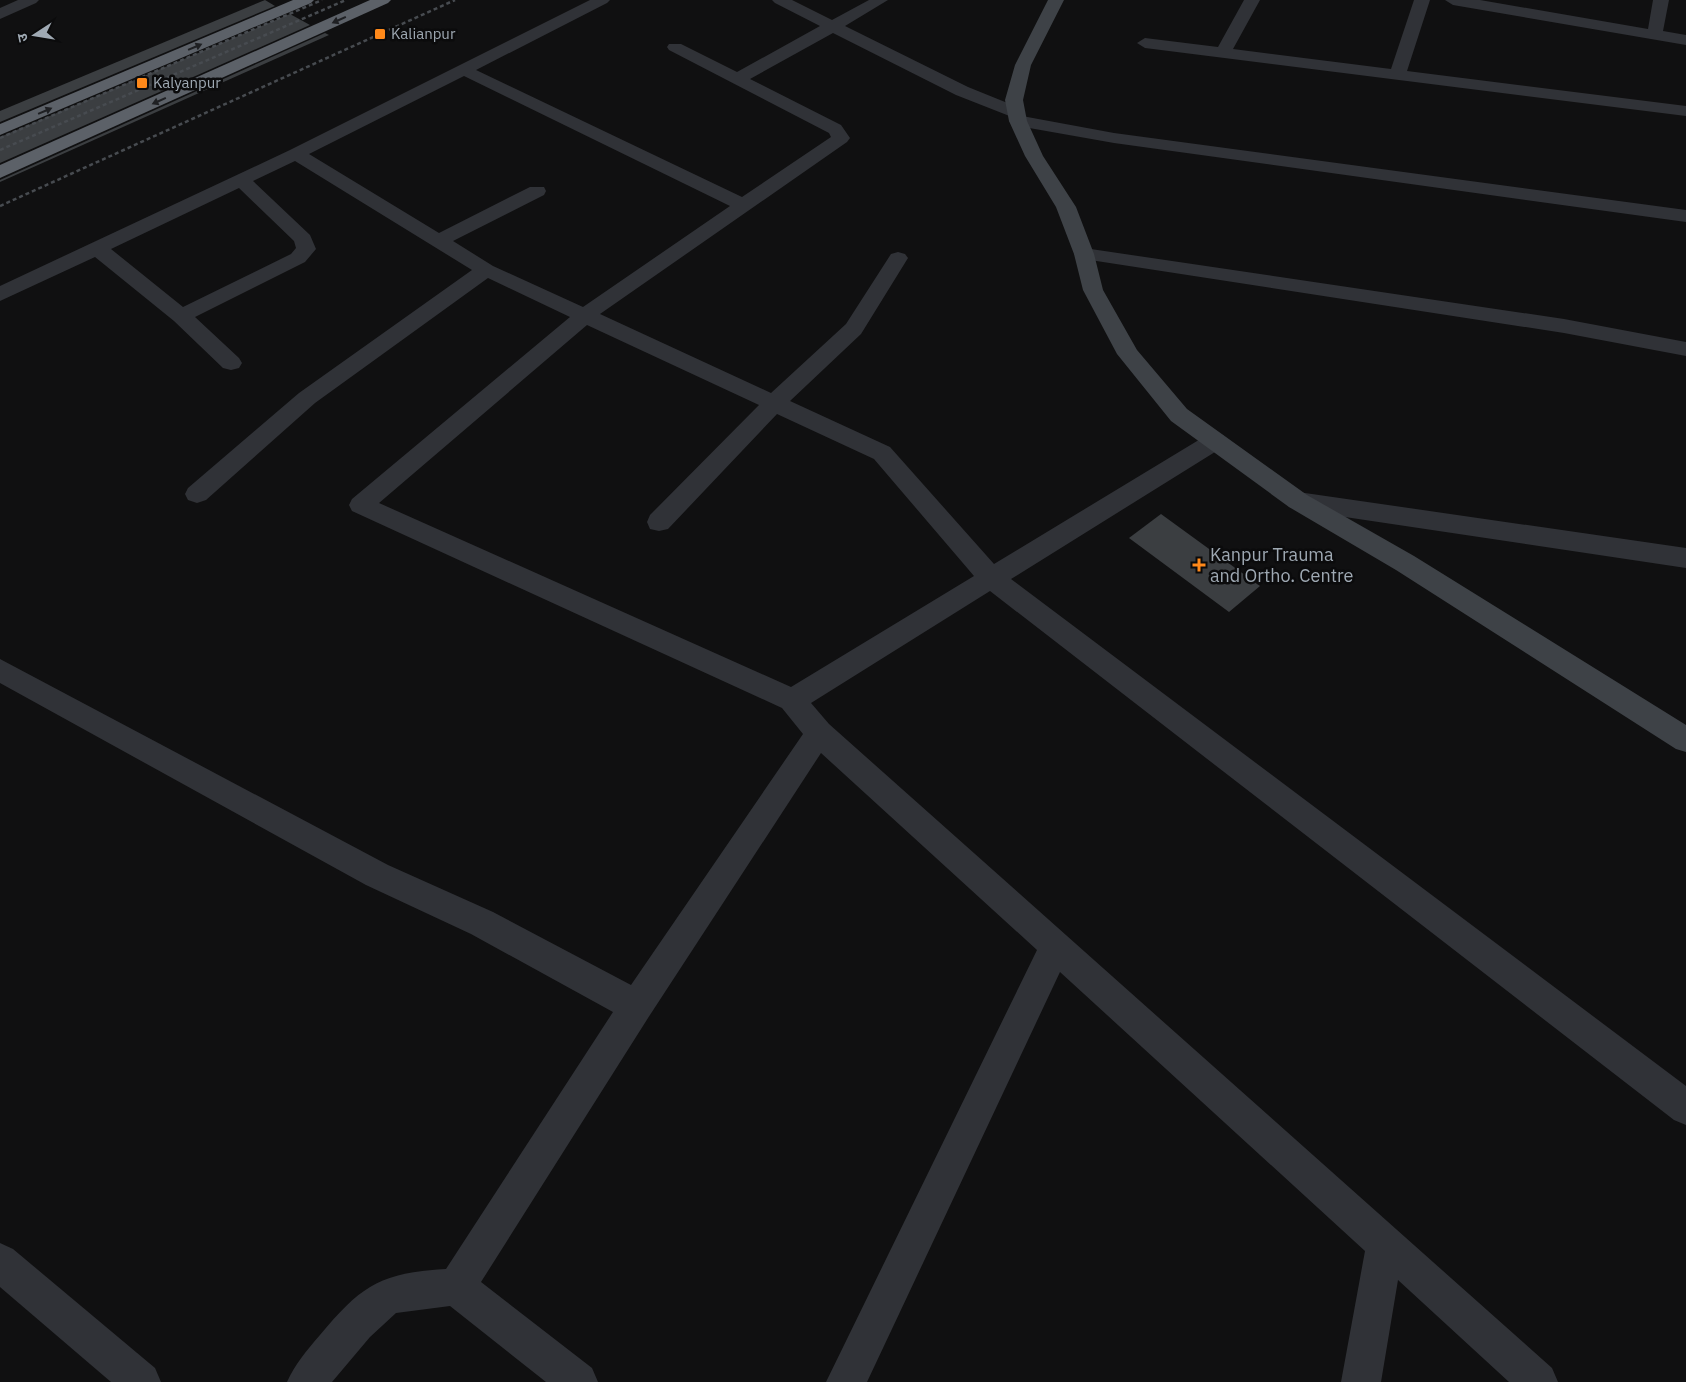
<svg xmlns="http://www.w3.org/2000/svg" width="1686" height="1382" viewBox="0 0 1686 1382" font-family="'IBM Plex Sans','Noto Sans Devanagari',sans-serif">
<style>
.building{fill:#3b3e41}
.lines{fill:none;stroke-linecap:round;stroke-linejoin:round}
.street{fill:#303237;fill-rule:evenodd}
.secondary{fill:#3e4247;fill-rule:evenodd}
.highway{fill:#5c6168;fill-rule:evenodd}
.rail{stroke:#474b50;stroke-width:2.5;stroke-dasharray:4 3;stroke-linecap:butt}
.oneway{fill:#1f2023}
.poi-dot{fill:#ff891a;stroke:#0b0b0c;stroke-width:2}
.labels{text-anchor:middle;stroke-width:5;stroke-linejoin:round;paint-order:stroke}
.far-poi-label{font-size:15px;fill:#9fa9b3;stroke:#0b0b0c;text-anchor:start}
.poi-label{font-size:18px;fill:#9fa9b3;stroke:#0b0b0c;text-anchor:start}
</style>
<rect width="100%" height="100%" fill="#101011"/>
<g class="building">
<path d="M265,0L275,6L0,122V111Z"/>
<path d="M290,14L310,25L0,163V137Z"/>
<path d="M325,33L329,35L0,182V180Z"/>
<path d="M1161,514L1260,586L1229,612L1129,538Z"/>
</g>
<g class="lines">
<g class="street">
<path d="M18,0H39L36,3L0,19V8Z"/>
<path d="M590,0H610L607,3L476,70L742,197L831,137L829,133L669,50L667,47L669,44H681L737,72L820,26L775,3L772,0H792L832,20L869,0H888L845,26L968,87L1022,109L1025,113L1022,116L1114,133L1686,210V222L1114,143L1018,126L1012,125L1009,121L1012,117L956,95L833,33L750,79L841,125L850,138L847,142L600,314L771,393L846,324L891,254L898,252L905,254L908,258L861,334L790,401L890,447L994,564L1207,435L1215,433L1223,435L1227,441L1223,447L1011,579L1686,1086V1125L1674,1120L990,591L811,703L829,724L1552,1368L1558,1382H1509L1398,1280L1381,1382H1341L1365,1251L1060,972L867,1382H826L1037,950L821,753L648,1018L481,1282L592,1368L598,1382H546L450,1306L396,1313L370,1337L332,1382H287C295,1364 307,1350 320,1335C362,1285 380,1273 446,1269L613,1012L471,934L366,885L0,683V659L388,865L493,912L631,985L803,734L782,708L352,511L349,505L352,499L570,317L488,278L315,403L206,500L197,503L188,500L185,494L188,488L299,393L472,270L295,161L253,181L310,235L316,249L305,262L195,317L239,358L242,363L239,368L231,370L223,368L174,321L95,257L0,301V286L290,150ZM464,76L730,206L583,307L493,266L453,241L544,195L546,191L544,187H530L439,233L309,154ZM239,188L294,241L296,248L291,254L183,307L111,249ZM587,325L759,405L650,515L647,522L650,529L659,531L668,529L777,414L874,459L974,576L791,687L379,503Z"/>
<path d="M1244,0H1260L1233,49L1391,69L1414,0H1430L1407,71L1686,106V116L1145,48L1137,43L1145,38L1218,47Z"/>
<path d="M1445,0H1480L1648,29L1653,0H1669L1663,31L1686,35V45L1453,5Z"/>
<path d="M1084,248L1564,319L1686,342V356L1564,333L1077,258L1074,254L1077,250Z"/>
<path d="M1298,492L1686,548V568L1298,510L1289,507L1286,501L1289,495Z"/>
<path d="M0,1243L13,1249L155,1368L161,1382H111L0,1287Z"/>
</g>
<path class="secondary" d="M1048,0H1064L1031,65L1023,100L1027,121L1043,156L1076,207L1094,254L1103,290L1137,350L1187,409L1307,495L1414,556L1686,725V752L1676,749L1396,570L1289,507L1171,421L1117,354L1083,290L1074,254L1056,207L1025,156L1009,121L1005,100L1015,65Z"/>
<g class="highway">
<path d="M293,0H314L311,3L0,135V124Z"/>
<path d="M370,0H391L388,3L0,178V165Z"/>
</g>
<g class="rail">
<path d="M0,138L322,0"/>
<path d="M0,150L346,0"/>
<path d="M0,206L455,0"/>
</g>
</g>
<defs><path id="oneway-solid" d="M-6-.8H1V-3.2L6.5 0L1 3.2V.8H-6Z" transform="scale(1.25)"/></defs>
<g class="oneway">
<use href="#oneway-solid" transform="translate(339 20) rotate(156)"/>
<use href="#oneway-solid" transform="translate(195 47) rotate(-23)"/>
<use href="#oneway-solid" transform="translate(159 101) rotate(156)"/>
<use href="#oneway-solid" transform="translate(45 111) rotate(-23)"/>
</g>
<g class="poi-dot">
<rect x="374" y="28" width="12" height="12" rx="2.5"/>
<rect x="136" y="77" width="12" height="12" rx="2.5"/>
<path d="M1196.5 557.5h5v5h5v5h-5v5h-5v-5h-5v-5h5z"/>
</g>
<g class="labels">
<g class="far-poi-label">
<text x="391" y="39">Kalianpur</text>
<text x="153" y="88">Kalyanpur</text>
</g>
<g class="poi-label">
<text x="1210" y="561">Kanpur Trauma<tspan x="1210" dy="21">and Ortho. Centre</tspan></text>
</g>
</g>
<g transform="translate(35 35) rotate(258)" stroke="#0b0b0c" stroke-width="4" paint-order="stroke">
<path d="M0-4L9 19L0 12L-9 19Z" fill="#9fa9b3"/>
<text y="-8" font-size="14" font-weight="bold" text-anchor="middle" fill="#9fa9b3">उ</text>
</g>
</svg>
